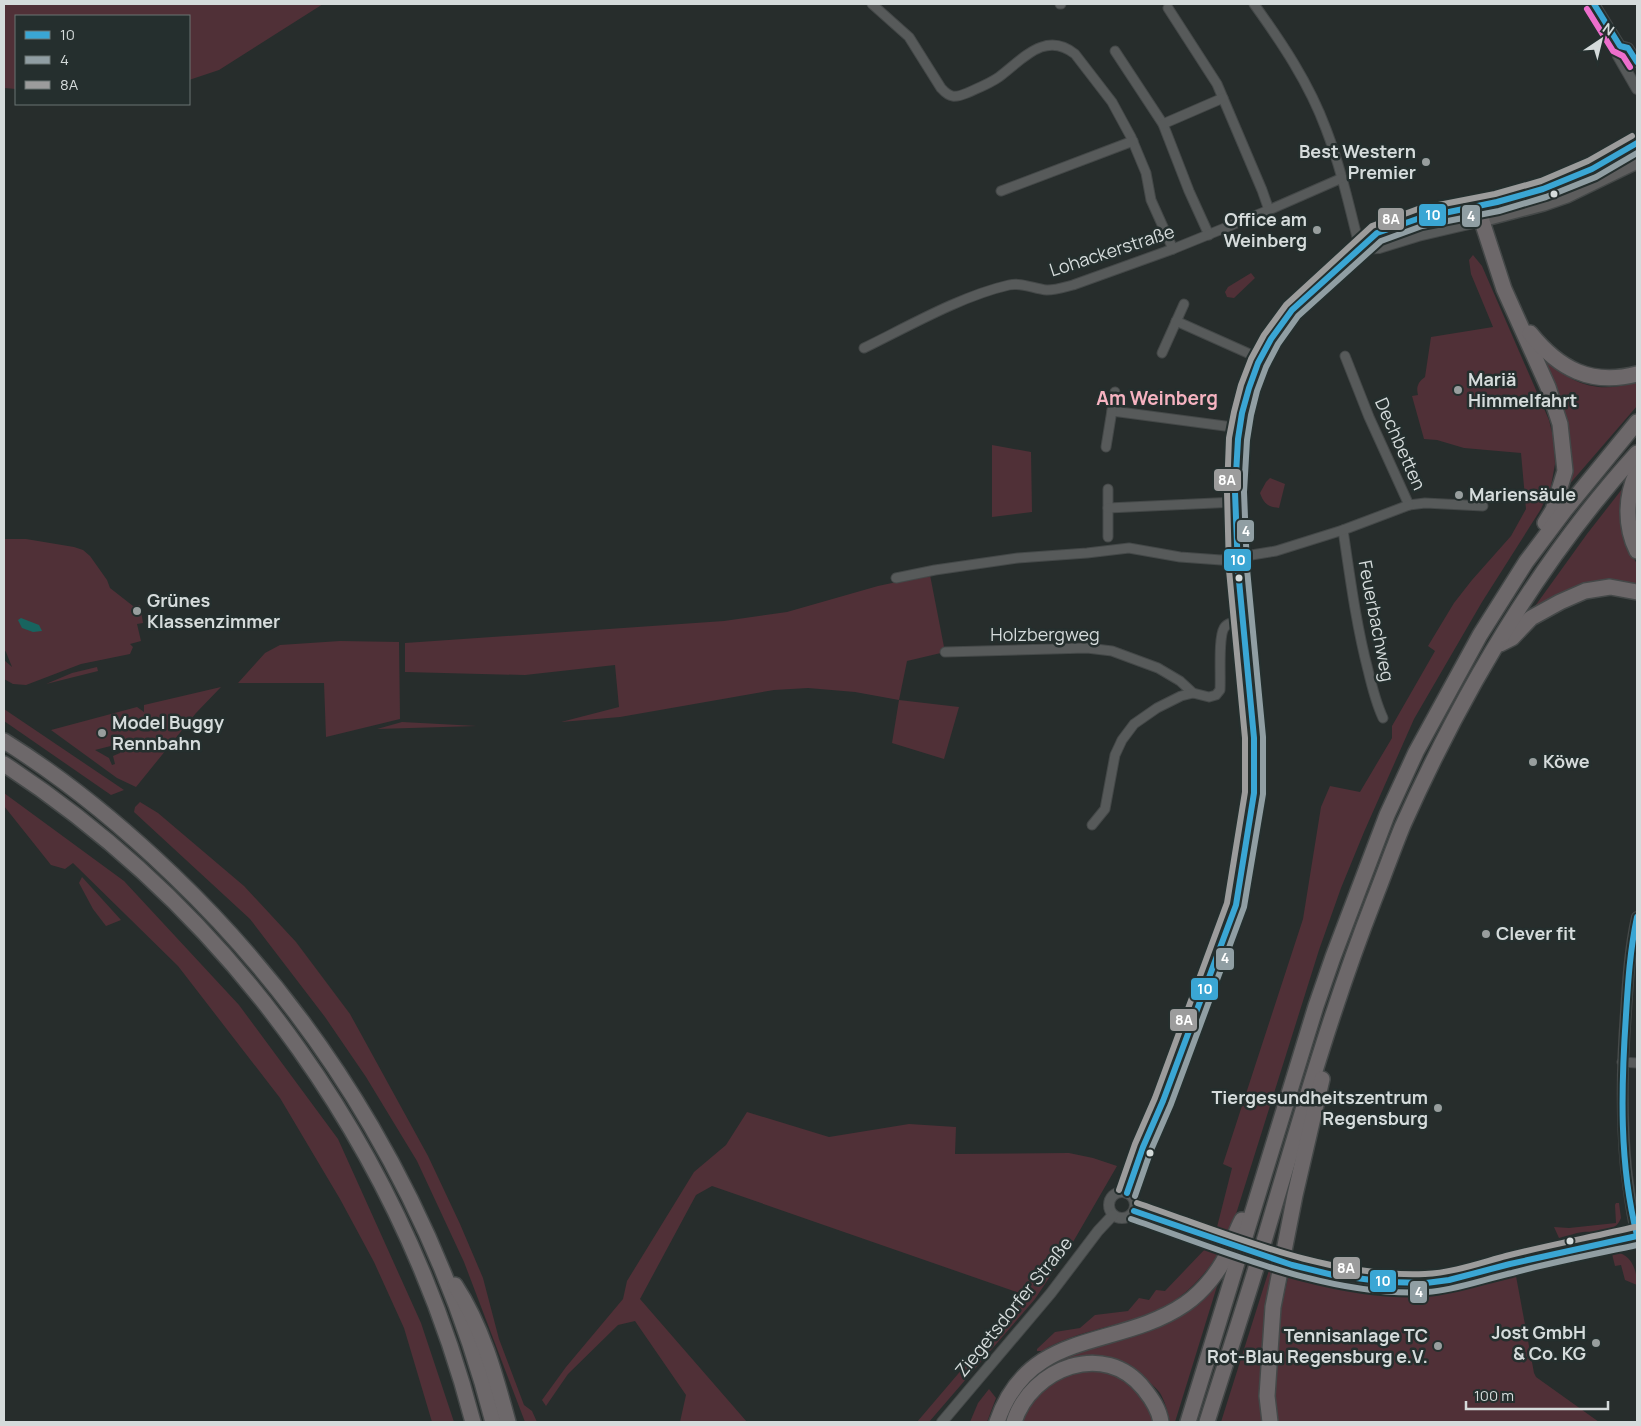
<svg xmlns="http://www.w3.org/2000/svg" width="1641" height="1426" viewBox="0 0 1641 1426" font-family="Manrope,sans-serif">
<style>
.green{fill:#503037;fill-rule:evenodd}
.water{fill:#18645f}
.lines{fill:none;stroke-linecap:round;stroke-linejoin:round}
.tertiary-tunnel{stroke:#414746;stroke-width:10;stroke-dasharray:10 5;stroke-linecap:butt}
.minor-casing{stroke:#444848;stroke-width:11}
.tertiary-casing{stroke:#444848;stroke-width:12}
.secondary-casing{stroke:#444848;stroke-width:14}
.motorway-casing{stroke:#444848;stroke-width:18}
.minor{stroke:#575a5a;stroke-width:9}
.tertiary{stroke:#575a5a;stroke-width:10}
.secondary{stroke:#5d5d5d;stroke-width:11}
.motorway{stroke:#6d686a;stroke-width:15}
.bus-1-casing{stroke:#252f2e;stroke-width:10}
.bus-2-casing{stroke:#252f2e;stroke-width:10}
.bus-3-casing{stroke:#252f2e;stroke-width:10}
.bus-4-casing{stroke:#252f2e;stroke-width:10}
.bus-1{stroke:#3aa6d4;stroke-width:6}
.bus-2{stroke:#909ea3;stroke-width:6}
.bus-3{stroke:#9c9c9c;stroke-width:6}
.bus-4{stroke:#ed6ecc;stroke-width:6}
.poi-dot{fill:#989e9e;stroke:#252f2e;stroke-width:2}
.bus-dot{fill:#d5dbdb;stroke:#252f2e;stroke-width:2}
.labels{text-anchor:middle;stroke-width:5;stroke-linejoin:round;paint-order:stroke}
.poi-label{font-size:18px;font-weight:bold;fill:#d5dbdb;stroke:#252f2e;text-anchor:start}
.street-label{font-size:18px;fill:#d5dbdb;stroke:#252f2e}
.neighbourhood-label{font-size:19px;font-weight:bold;fill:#f6b3c1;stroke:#252f2e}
.line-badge{stroke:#252f2e;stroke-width:2}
.badge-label{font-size:14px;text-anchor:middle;font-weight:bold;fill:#fff}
</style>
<rect width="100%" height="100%" fill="#272d2c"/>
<g class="green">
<path d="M4,4H323L219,70L189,80V16H16V89L4,88Z"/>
<path d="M1452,213L1454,221L1410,231L1374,243L1372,241L1392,230Z"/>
<path d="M1473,255L1482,266L1549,420L1554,441L1555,464L1551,486L1541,509L1482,602L1414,719L1364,832L1341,888L1319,950L1236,1214L1228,1235L1216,1231L1232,1168L1223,1164L1303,919L1321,807L1330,786L1360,792L1392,738V726L1435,651L1428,646L1454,603L1472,580L1511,536L1526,509L1521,453L1464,448L1437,440L1424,439L1412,396L1418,395C1416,387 1418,382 1425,377L1431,337L1493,327L1471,274L1469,260Z"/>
<path d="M1251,273L1255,278L1234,298L1227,297L1225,292L1228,287Z"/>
<path d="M1540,357C1572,383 1595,395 1637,382V406L1567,487Z"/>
<path d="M992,445L1031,452L1032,512L992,517Z"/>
<path d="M1270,478L1285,484L1279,508C1268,507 1264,504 1260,493L1266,482Z"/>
<path d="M1626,484L1633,557L1637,564V586L1573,589L1546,601L1534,610L1533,609L1587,534Z"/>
<path d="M4,539H26L74,547L83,550L90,556L107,580L110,588L133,606L140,605L143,623L137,624L141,641L130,644L133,647L130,654L81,664L26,685L13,684L4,679V660L12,667L6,652L4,649Z"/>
<path d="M930,575L945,652L907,661L899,700L959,707L944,759L892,743L899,700L855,692L808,688L774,690L620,717L561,722L619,707L615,665L525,675L405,672V643L724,621L787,612L878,586Z"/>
<path d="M340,641L399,642L400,719L326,737L324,683H238L265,653L280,645Z"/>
<path d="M97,667L98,671L46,684L72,673Z"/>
<path d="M221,687L196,713L136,787L117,778L51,730L137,707L144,712V705ZM142,738L122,746L120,753L113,756L115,764L112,765L109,758L95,750Z"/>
<path d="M4,709L124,790L111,795L4,721Z"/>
<path d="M402,722L477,726L377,729Z"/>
<path d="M4,793L124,881L239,1005L338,1139L421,1323L454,1422H432L404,1328L374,1262L340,1199L280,1098L178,966L73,863L65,869L51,865L4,806Z"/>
<path d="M140,802L158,813L244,886L296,942L350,1014L428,1156L460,1224L483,1278L499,1339L524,1405L532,1411L537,1422H525L464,1262L417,1161L366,1077L325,1017L250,919L134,812L135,807Z"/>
<path d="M82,877L121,920L106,926L93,909L79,883Z"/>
<path d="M747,1112L829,1137L909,1124L956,1127L955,1154L1069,1153L1093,1158L1117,1166L1073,1242L1035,1299L929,1422H917L981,1347L1028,1296L712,1186L696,1195L640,1299L747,1422H680L686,1395L635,1321L618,1325L568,1374L546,1406L542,1400L566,1367L623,1299L627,1281L694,1172L726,1145Z"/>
<path d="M1616,1203H1619L1621,1218C1615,1234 1596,1231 1583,1232C1575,1233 1567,1236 1559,1238L1554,1227L1569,1228L1616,1223L1615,1205Z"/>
<path d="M1207,1247L1219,1252C1202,1281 1176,1305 1144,1316C1110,1328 1073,1332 1042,1351H1037V1349L1055,1332L1080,1328L1095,1315L1128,1311L1139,1298L1149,1300L1156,1290L1165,1291Z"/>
<path d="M1620,1253C1633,1258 1637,1272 1637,1285L1625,1280L1621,1265L1615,1266L1612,1254Z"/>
<path d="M1270,1267L1274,1268C1267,1319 1255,1371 1264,1422H1221Z"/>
<path d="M1290,1269L1326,1278L1363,1285V1287L1421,1291V1293L1434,1292V1289L1523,1272L1522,1275L1516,1276L1534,1373L1536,1377L1599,1422H1277L1274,1367L1281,1309Z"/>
<path d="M1218,1283L1175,1422H1170C1168,1413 1165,1401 1160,1393C1157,1389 1153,1385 1149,1382C1118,1350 1071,1349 1037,1377L1034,1376L1067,1354L1169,1323L1193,1308Z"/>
<path d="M1097,1369L1117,1376L1135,1386L1157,1422H1021C1037,1385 1058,1373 1097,1369Z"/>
<path d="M989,1389L996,1398L987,1422H970L978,1403Z"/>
</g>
<path class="water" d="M21,618L39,625L42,631L33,632L22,628L18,620Z"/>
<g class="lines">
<path class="tertiary-tunnel" d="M1236,1246L1286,1263"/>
<defs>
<g id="minor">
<path d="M872,4L909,37L941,88C950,98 955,98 967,93C978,88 989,84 999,77C1022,60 1045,30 1075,54L1112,102L1131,137L1146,173L1151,200L1173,249"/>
<path d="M1060,4H1061"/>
<path d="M1254,4C1282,43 1309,83 1326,129C1341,168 1350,209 1360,249"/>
<path d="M1168,8L1217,84L1262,190L1269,210"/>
<path d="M1115,51L1163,124L1189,191L1209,235"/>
<path d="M1163,124L1223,98"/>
<path d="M1001,191L1133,141"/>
<path d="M1176,321L1261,359"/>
<path d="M864,348C909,326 961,296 1009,285C1022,282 1034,289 1047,290C1056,290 1065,287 1073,285L1173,249L1269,210L1342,178"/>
<path d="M1162,353L1184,304"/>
<path d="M1345,356L1369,417L1409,505L1425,503L1483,506"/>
<path d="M1112,411L1240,428"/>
<path d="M1106,447L1115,392"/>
<path d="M1108,489V537"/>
<path d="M1108,508L1236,502"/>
<path d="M1343,530C1350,577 1356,624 1368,670C1372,687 1376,703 1383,718"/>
<path d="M896,578L935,570L1018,558L1087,553L1129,548L1180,557L1221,560L1276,551L1343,530L1409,505"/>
<path d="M945,652L1087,648L1112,651L1158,668L1180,681L1193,693"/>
<path d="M1092,825L1105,809L1115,755L1122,740L1134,724L1157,708L1181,696L1193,693L1209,697L1216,695L1220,690C1221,677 1218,638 1224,628C1228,622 1235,622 1242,621"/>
<path d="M1622,1062L1637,1063"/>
</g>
<g id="tertiary">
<path d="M1594,4L1620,46L1628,48L1637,62"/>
<path d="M1620,46L1617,53L1618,56L1637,89"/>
<path d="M1360,249L1379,248L1418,236L1482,221"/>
<path d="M1637,917C1630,948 1628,980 1626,1012C1622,1064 1621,1115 1626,1168C1629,1191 1631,1213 1637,1235"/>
<circle cx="1122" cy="1205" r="13"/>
<path d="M1127,1193L1143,1147L1163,1101L1236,905L1254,793V738L1241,599C1237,573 1237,546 1236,520C1233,447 1239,373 1289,315C1301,300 1316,288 1330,275C1339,267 1349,259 1359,251C1363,247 1366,240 1372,237C1397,221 1446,209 1477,206"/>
<path d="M1134,1211L1224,1242"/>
<path d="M1292,1265C1336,1276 1379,1284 1424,1283C1453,1282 1482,1270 1510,1264C1552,1254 1595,1245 1637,1236"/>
<path d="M942,1422L1051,1293L1098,1231L1113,1215"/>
</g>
<g id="secondary">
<path d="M1477,206C1534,195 1588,176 1637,143"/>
<path d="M1482,221L1544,205L1567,197L1637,163"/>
</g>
<g id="motorway">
<path d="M1477,206L1504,289L1548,387L1560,424L1565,471L1553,510L1545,523"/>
<path d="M1530,333C1559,369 1591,386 1637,374"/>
<path d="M1637,472C1625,497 1625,527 1637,551"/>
<path d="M1500,644L1512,638L1531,618L1560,602L1585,591L1610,587L1637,592"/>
<path d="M4,741C65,779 121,825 173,875C329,1024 439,1214 493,1422"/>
<path d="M4,764C237,917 402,1153 473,1422"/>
<path d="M455,1285C482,1326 495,1374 508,1422"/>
<path d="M997,1422C1029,1327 1118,1350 1185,1304C1204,1291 1221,1269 1230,1248C1234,1239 1237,1229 1242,1220"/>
<path d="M1014,1422C1031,1368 1105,1339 1144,1389C1152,1399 1159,1409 1161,1422"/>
<path d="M1188,1422L1316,1006L1333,957L1387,815L1416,752L1480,635L1526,562L1565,510L1637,422"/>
<path d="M1207,1422C1223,1371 1240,1320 1256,1268C1293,1145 1327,1020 1374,900C1384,875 1393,849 1403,825C1463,691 1539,561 1637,453"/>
<path d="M1270,1422L1267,1396L1273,1307L1295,1195L1322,1079"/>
</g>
</defs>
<use href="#minor" class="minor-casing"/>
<use href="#tertiary" class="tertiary-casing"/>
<use href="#secondary" class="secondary-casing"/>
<use href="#motorway" class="motorway-casing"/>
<use href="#minor" class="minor"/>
<use href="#tertiary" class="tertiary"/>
<use href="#secondary" class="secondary"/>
<use href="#motorway" class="motorway"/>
<defs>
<g id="bus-1">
<path d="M1594,4L1620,46L1628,48L1637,62"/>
<path d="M1637,917C1630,950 1628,982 1626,1015C1621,1088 1619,1164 1637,1235"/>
<path d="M1127,1193L1143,1147L1163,1101L1236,905L1254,793V738L1238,570L1235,492L1238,439L1242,413L1249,388L1258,363L1271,339L1292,310L1377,233L1420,218L1497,202L1543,189L1592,169L1637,143"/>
<path d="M1134,1211L1292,1265L1333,1275L1387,1282L1426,1283L1449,1280L1510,1264L1637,1236"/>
</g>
<g id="bus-2">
<path d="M1135,1196L1151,1150L1171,1104L1244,907L1263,794V737L1247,569L1244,492L1247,440L1251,415L1257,391L1266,367L1278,344L1298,316L1381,241L1422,226L1499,211L1546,197L1596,177L1637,153"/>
<path d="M1131,1219C1222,1250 1330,1298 1427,1292C1456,1290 1484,1279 1512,1273C1553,1262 1595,1254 1637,1245"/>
</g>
<g id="bus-3">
<path d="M1119,1190L1135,1144L1155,1098L1227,903L1245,792V738L1229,570L1227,492L1229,438L1234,412L1241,385L1251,359L1264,335L1286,305L1372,226L1418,209L1495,194L1541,181L1588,161L1632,136"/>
<path d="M1137,1203C1228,1234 1327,1278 1425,1274C1452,1273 1480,1263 1506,1256C1549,1245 1592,1237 1635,1227"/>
</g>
<path id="bus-4" d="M1587,9L1613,51L1623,56L1630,67"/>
</defs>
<use href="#bus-1" class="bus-1-casing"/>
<use href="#bus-2" class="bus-2-casing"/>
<use href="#bus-3" class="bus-3-casing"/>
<use href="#bus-4" class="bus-4-casing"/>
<use href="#bus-1" class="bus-1"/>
<use href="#bus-2" class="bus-2"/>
<use href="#bus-3" class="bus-3"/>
<use href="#bus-4" class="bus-4"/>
</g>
<g class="poi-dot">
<circle cx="1426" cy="162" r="5"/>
<circle cx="1317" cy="230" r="5"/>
<circle cx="1458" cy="390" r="5"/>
<circle cx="1459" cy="495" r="5"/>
<circle cx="137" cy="611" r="5"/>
<circle cx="102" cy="733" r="5"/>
<circle cx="1533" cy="762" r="5"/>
<circle cx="1486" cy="934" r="5"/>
<circle cx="1438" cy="1108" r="5"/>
<circle cx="1596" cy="1343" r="5"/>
<circle cx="1438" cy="1346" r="5"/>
</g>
<g class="bus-dot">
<circle cx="1554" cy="194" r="4.5"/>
<circle cx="1239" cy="578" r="4.5"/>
<circle cx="1150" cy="1153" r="4.5"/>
<circle cx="1570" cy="1241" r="4.5"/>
</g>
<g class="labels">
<g class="poi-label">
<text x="1416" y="158" text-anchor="end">Best Western<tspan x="1416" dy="21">Premier</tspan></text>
<text x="1307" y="226" text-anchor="end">Office am<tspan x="1307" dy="21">Weinberg</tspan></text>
<text x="1468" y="386">Mariä<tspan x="1468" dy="21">Himmelfahrt</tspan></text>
<text x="1469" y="501">Mariensäule</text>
<text x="147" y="607">Grünes<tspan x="147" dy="21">Klassenzimmer</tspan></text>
<text x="112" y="729">Model Buggy<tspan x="112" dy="21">Rennbahn</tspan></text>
<text x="1543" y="768">Köwe</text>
<text x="1496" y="940">Clever fit</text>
<text x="1428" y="1104" text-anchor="end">Tiergesundheitszentrum<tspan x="1428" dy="21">Regensburg</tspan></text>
<text x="1586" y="1339" text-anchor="end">Jost GmbH<tspan x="1586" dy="21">&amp; Co. KG</tspan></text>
<text x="1428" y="1342" text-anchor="end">Tennisanlage TC<tspan x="1428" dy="21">Rot-Blau Regensburg e.V.</tspan></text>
</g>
<g class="street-label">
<text transform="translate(1112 251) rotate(-18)" y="6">Lohackerstraße</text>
<text transform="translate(1400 444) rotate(66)" y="6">Dechbetten</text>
<text transform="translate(1376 621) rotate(79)" y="6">Feuerbachweg</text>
<text x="1045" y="641">Holzbergweg</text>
<text transform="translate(1014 1307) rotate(-51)" y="6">Ziegetsdorfer Straße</text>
</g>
<g class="neighbourhood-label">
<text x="1157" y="405">Am Weinberg</text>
</g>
</g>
<g class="line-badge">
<rect x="1418" y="203" width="29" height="24" rx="5" fill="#3aa6d4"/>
<rect x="1461" y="204" width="20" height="24" rx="5" fill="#909ea3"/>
<rect x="1377" y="207" width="28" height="24" rx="5" fill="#9c9c9c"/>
<rect x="1213" y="468" width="29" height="24" rx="5" fill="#9c9c9c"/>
<rect x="1236" y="519" width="19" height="24" rx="5" fill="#909ea3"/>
<rect x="1223" y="548" width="29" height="24" rx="5" fill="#3aa6d4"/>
<rect x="1215" y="947" width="20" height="24" rx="5" fill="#909ea3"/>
<rect x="1190" y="977" width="29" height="24" rx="5" fill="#3aa6d4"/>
<rect x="1169" y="1008" width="29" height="24" rx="5" fill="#9c9c9c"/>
<rect x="1332" y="1256" width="29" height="24" rx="5" fill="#9c9c9c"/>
<rect x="1369" y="1269" width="28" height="24" rx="5" fill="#3aa6d4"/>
<rect x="1409" y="1280" width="19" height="24" rx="5" fill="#909ea3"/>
</g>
<g class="badge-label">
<text x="1433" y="220">10</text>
<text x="1471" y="221">4</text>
<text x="1391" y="224">8A</text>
<text x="1227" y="485">8A</text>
<text x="1246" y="536">4</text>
<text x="1238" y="565">10</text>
<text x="1225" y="963">4</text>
<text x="1205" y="994">10</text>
<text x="1184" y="1025">8A</text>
<text x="1346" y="1273">8A</text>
<text x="1383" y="1286">10</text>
<text x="1419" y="1297">4</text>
</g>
<rect width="1641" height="1426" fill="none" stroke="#d5dbdb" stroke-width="10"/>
<rect x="15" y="15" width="175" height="90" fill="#252f2e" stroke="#6b7473"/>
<rect x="25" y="31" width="25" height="8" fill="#3aa6d4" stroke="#6b7473"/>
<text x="60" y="40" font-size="15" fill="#d5dbdb">10</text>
<rect x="25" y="56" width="25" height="8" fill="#909ea3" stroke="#6b7473"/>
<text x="60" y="65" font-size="15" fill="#d5dbdb">4</text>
<rect x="25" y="81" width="25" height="8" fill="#9c9c9c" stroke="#6b7473"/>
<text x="60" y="90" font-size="15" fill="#d5dbdb">8A</text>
<g transform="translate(1601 40) rotate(35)" stroke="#252f2e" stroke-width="4" paint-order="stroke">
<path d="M0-4L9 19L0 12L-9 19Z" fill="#d5dbdb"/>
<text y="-8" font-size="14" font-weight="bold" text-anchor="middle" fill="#d5dbdb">N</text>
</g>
<path d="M1466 1401v8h142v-8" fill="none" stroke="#d5dbdb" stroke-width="2.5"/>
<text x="1474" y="1401" font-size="15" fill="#d5dbdb" stroke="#252f2e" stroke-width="4" paint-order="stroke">100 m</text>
</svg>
